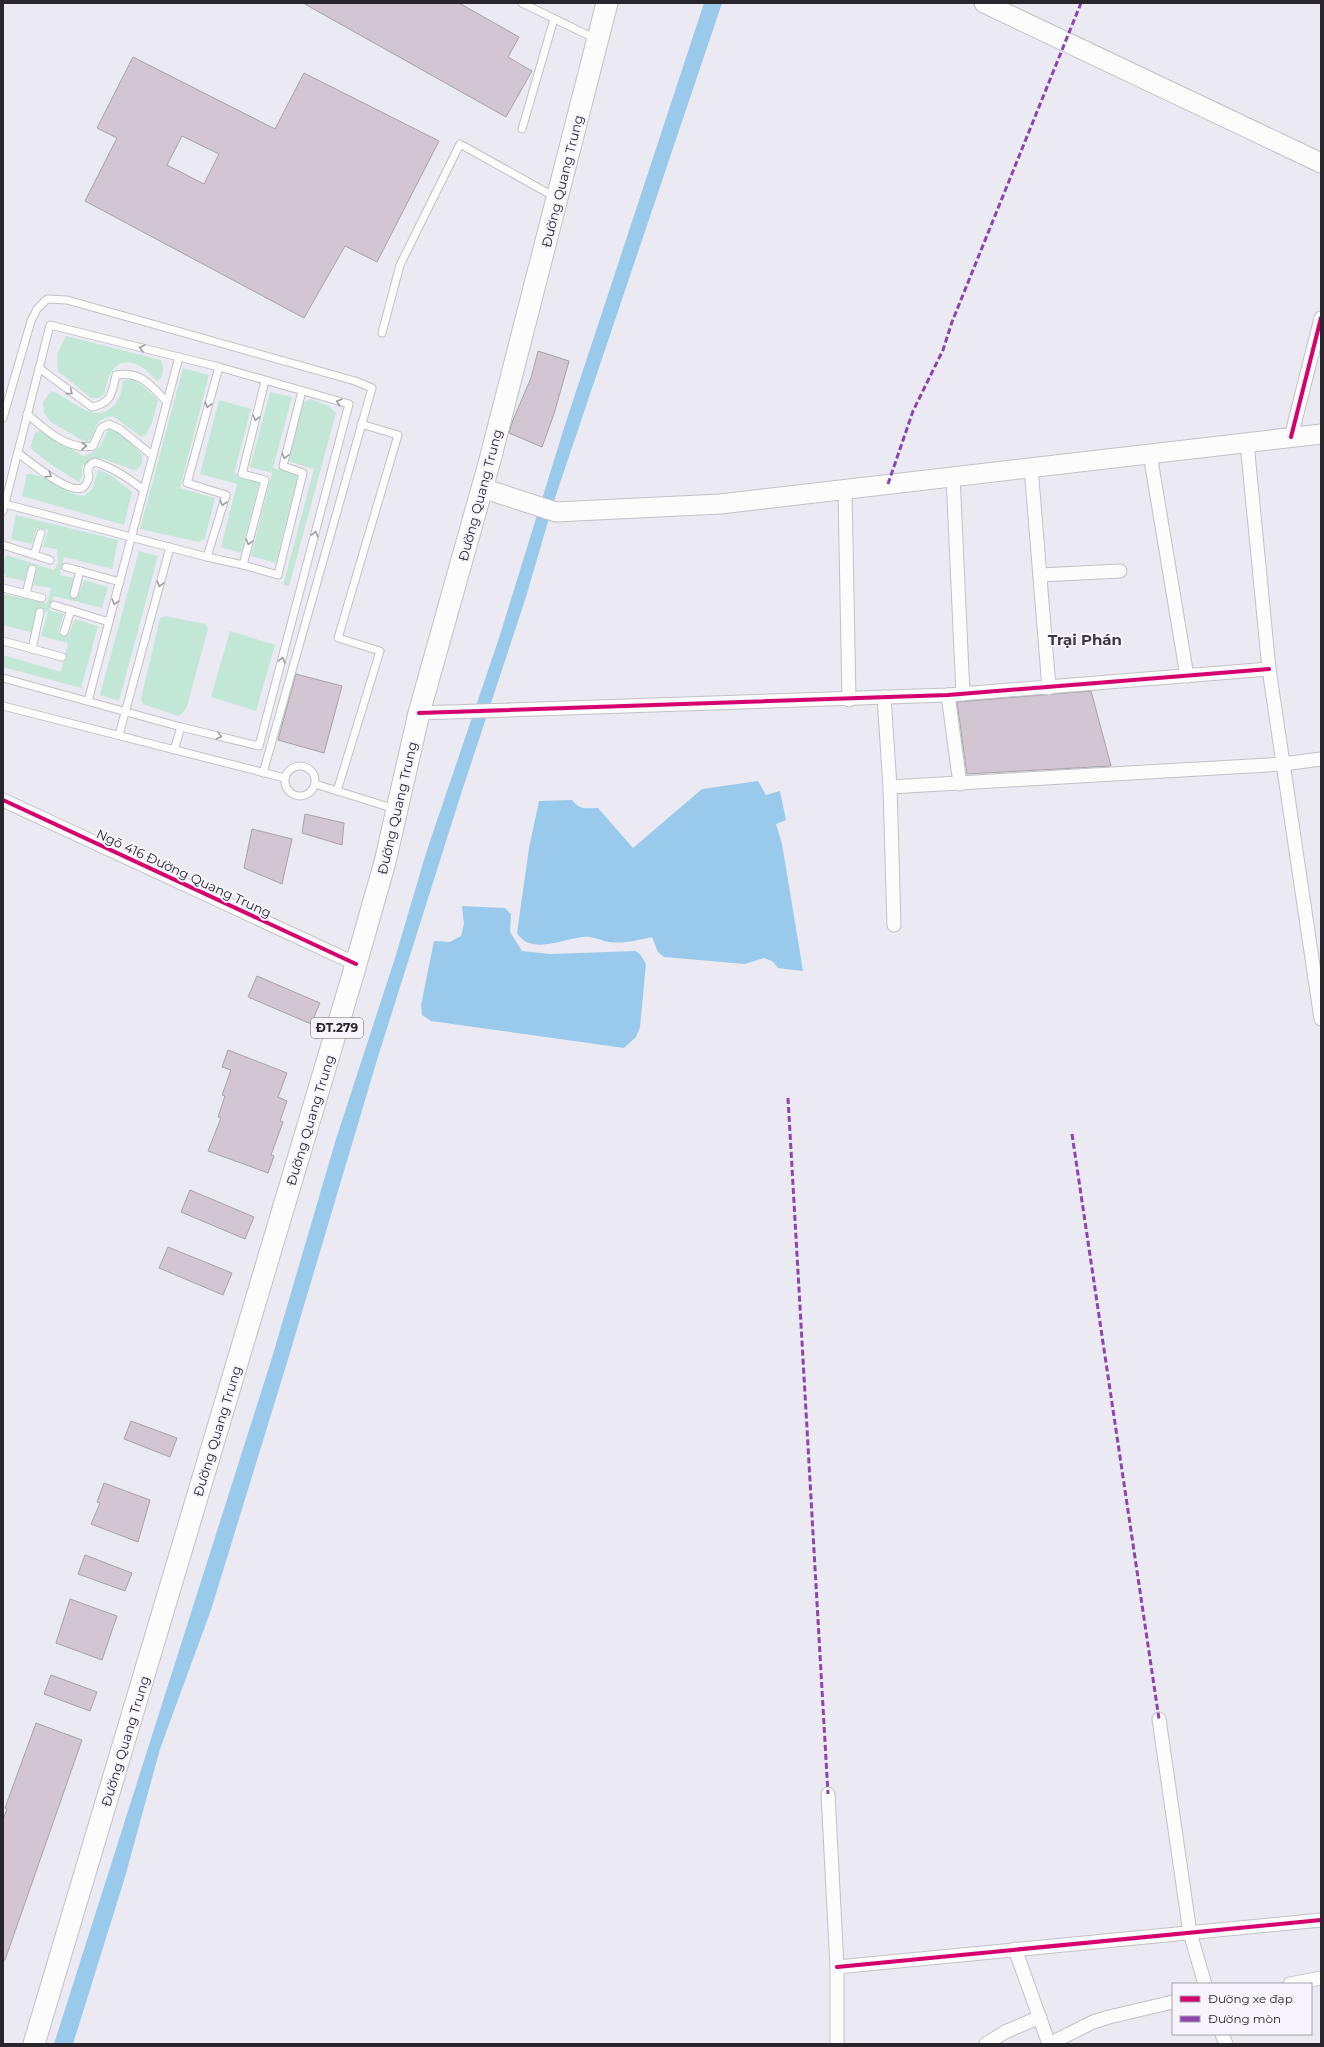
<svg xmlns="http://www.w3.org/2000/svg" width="1324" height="2047" viewBox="0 0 1324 2047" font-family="Montserrat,sans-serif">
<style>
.green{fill:#c2e7d6}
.water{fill:#99caec}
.building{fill:#d2c6d2;stroke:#a6a3a8;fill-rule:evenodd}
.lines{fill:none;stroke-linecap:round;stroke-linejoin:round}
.lane-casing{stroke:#c2c1c7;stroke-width:9}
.street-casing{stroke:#c2c1c7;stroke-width:15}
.secondary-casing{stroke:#c2c1c7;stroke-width:21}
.primary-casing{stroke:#c2c1c7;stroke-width:23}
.lane{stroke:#fcfcfd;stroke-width:7}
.street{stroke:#fcfcfd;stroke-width:13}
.secondary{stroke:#fcfcfd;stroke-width:19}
.primary{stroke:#fcfcfd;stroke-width:21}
.quiet{stroke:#8e44ad;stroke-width:3;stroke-dasharray:6 3;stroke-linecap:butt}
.cycleway-casing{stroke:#f7f4fd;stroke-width:6}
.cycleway{stroke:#d6006c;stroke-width:4}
.oneway{stroke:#9d9c9f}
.labels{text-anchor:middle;stroke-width:4;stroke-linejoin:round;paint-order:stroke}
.shield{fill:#f7f4fd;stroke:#66646b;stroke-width:1}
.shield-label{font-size:12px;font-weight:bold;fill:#28262c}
.street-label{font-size:13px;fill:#28262c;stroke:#f7f4fd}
.quarter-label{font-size:15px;font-weight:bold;fill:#3d3945;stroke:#f7f4fd}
</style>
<rect width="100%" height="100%" fill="#ebeaf2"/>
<g class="green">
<path d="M66,336L161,360L163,367L162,377L157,381C152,376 147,370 140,366C118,354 107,374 105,393L99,398H91L58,371L57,354Z"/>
<path d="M183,368L209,375L180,488L215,498L205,538L199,542L140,529Z"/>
<path d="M132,379L143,386L158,400L152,423L146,435L140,436L113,416C88,421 100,431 87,443L51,422L44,413L43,402L51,391C69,397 89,421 108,410C120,402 121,394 123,381Z"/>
<path d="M270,392L292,397L273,468L298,475L276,563L251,556L272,473L250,467Z"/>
<path d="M311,399L329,406L336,413L289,586L283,585L314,469L287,461L302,403Z"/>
<path d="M219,400L251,409L234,473L260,480L241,553L221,547L237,484L200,474Z"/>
<path d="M108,429C122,430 133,445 142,455V463L137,470H133L104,459L93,458L82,466V477L79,482L50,464L30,448L35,433L41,430L83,456C101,451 101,444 108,429Z"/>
<path d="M98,470L109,474L132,492L124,525L22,496L27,474C48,474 63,495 84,496L92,489Z"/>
<path d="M16,515L118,540L112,569L64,557L60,575L74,578L70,594L78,596L84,580L108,587L102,608L54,596L49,610L64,614L58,633L68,635L75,619L98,626L81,688L3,667V655L61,672L68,643L41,636L48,612L37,610L33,633L3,625V594L47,603L51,588L33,585L37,568L29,566L24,581L6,577C2,569 2,563 6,555L54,570L58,563L57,549L43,547L48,530L37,528L32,544L11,539Z"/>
<path d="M139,551L158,556L119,701L100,695Z"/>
<path d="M166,616L205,624L208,629L187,706L183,713L178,716L143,704L141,699L160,618Z"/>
<path d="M230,631L275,645L256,711L211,697Z"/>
</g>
<g class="water">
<path d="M704,3H722L554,501L526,597L461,794L377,1060L289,1356L211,1610L160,1749L125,1877L73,2044H54L271,1361L336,1139L395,958L426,853L499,638L564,428Z"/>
<path d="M758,781L766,795L780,791L786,820L776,824L782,844L803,971L778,968L772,961L764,958L745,964L664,957L658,952L652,937C638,940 623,944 609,942C601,941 592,936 584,937C564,938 531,956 517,933L529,848L539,801L572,800C581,811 586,808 598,808L633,848L702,789Z"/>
<path d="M462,906L505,908L511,914L510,932L522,951L550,954L635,951L640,954L646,964L640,1027L636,1037L624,1048L431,1021L422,1015L421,1005L434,941L450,942L461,936L464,924Z"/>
</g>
<g class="building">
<path d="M303,3H459L519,37L508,57L532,71L506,117Z"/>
<path d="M133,57L275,129L304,73L439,141L377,262L345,246L304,318L85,201L117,138L97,128ZM182,136L219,154L204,184L167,165Z"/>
<path d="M538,351L569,361L554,414L542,447L509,433L513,420L531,378Z"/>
<path d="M296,674L342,686L324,753L278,740Z"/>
<path d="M1091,691L1111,766L967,774L957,702Z"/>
<path d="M305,814L344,823L342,845L302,833Z"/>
<path d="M252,829L292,839L282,884L244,868Z"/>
<path d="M257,976L320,1003L311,1024L248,997Z"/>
<path d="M228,1050L287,1073L278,1097L287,1101L280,1121L283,1122L271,1155L274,1156L268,1173L208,1151L221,1118L218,1117L225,1096L222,1095L231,1070L222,1067Z"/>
<path d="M190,1190L254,1217L245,1239L181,1212Z"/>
<path d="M168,1247L232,1273L223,1295L159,1268Z"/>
<path d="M131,1421L177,1438L170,1457L124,1439Z"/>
<path d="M104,1483L150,1500L138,1542L91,1524L100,1503L97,1502Z"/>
<path d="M85,1555L132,1573L125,1591L78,1574Z"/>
<path d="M70,1599L117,1616L102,1660L56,1643Z"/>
<path d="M51,1675L97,1692L90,1711L44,1694Z"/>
<path d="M36,1723L82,1740L5,1960H3V1819L7,1809L5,1808Z"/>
</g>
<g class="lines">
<defs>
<g id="lane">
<path d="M522,3L596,39"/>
<path d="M522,129L554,19"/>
<path d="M382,333L400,265L460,144L555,197"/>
<path d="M39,368L92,407C112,403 112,393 116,375C142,371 151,386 167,402"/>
<path d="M27,414C46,430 68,451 93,446L101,428L109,424L120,429L153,456"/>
<path d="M3,418L31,321L37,309L47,299L67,300L355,381L372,388L263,773"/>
<path d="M18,453C29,461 68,494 82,488C86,486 88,481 89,477C86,470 88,465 95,462C114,468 129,479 144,490"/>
<path d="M5,504L207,557L226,495L187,483L219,367"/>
<path d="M3,511L50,325L219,367L349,404L259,746L181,727L3,678"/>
<path d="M3,545L50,560"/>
<path d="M34,555L41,533"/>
<path d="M207,557L243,565L265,480L242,474L265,381"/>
<path d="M243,565L278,575L303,473L283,466L302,391"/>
<path d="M66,567L120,582"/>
<path d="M3,588L42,598"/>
<path d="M26,594L32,569"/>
<path d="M74,594L80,571"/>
<path d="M54,605L109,622"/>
<path d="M64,632L71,610"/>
<path d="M3,641L62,657"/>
<path d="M32,649L40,612"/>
<path d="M88,701L179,357"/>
<path d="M3,706L285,778"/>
<path d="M119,735L170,547"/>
<path d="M174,750L181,727"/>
<circle cx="300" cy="781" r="15"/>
<path d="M315,784L395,809"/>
<path d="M337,791L380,651L338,638L398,435L361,424"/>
</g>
<g id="street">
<path d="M1291,437L1321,318"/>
<path d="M1247,443L1269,669L1321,1019"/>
<path d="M1150,454L1187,676"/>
<path d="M1031,467L1049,688"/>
<path d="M953,476L963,694"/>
<path d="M845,491L849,700"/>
<path d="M1040,575L1120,571"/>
<path d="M948,695L960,784"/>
<path d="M884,697L890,787L894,925"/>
<path d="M419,713L948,695L1269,669"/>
<path d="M890,787L1283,764L1321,759"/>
<path d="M3,800L356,964"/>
<path d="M1159,1719L1190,1933L1205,1984"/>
<path d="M828,1794L837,1967V2044"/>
<path d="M1015,1949L1049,2044"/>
<path d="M837,1967L1321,1920"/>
<path d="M1290,1984L1321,1978"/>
<path d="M1222,2034L1226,2044"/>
<path d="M986,2044L1005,2032L1040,2017"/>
<path d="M1049,2044L1093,2022L1109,2017L1173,2002"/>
</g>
<g id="secondary">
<path d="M984,3L1321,163"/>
<path d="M482,488L556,512L720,504L1321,434"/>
</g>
<path id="primary" d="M34,2044L352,978L385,862L419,713L490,460L607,3"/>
</defs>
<use href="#lane" class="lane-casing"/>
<use href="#street" class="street-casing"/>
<use href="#secondary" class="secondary-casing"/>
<use href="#primary" class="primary-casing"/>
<use href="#lane" class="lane"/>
<use href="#street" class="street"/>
<use href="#secondary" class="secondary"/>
<use href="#primary" class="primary"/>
<g class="quiet">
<path d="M888,484L913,411L943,350L952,322L1081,3"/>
<path d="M788,1098L828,1794"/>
<path d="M1072,1134L1159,1719"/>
</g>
<defs>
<g id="cycleway">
<path d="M1291,437L1321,318"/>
<path d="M419,713L948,695L1269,669"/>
<path d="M3,800L356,964"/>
<path d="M837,1967L1321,1920"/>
</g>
</defs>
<use href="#cycleway" class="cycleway-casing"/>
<use href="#cycleway" class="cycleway"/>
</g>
<defs><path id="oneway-chevron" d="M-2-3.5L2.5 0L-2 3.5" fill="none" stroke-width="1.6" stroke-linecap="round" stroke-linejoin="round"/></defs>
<g class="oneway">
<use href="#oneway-chevron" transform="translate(142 348) rotate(-166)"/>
<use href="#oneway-chevron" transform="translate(70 392) rotate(37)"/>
<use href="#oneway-chevron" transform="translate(339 402) rotate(-164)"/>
<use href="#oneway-chevron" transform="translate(208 405) rotate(105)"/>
<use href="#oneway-chevron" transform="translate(256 418) rotate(104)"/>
<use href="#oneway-chevron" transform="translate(84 446)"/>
<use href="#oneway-chevron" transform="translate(285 456) rotate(105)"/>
<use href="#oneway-chevron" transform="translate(49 475) rotate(32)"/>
<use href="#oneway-chevron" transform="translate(223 503) rotate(106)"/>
<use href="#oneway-chevron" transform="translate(315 534) rotate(-75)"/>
<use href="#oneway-chevron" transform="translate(249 542) rotate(105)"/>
<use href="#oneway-chevron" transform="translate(160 584) rotate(105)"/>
<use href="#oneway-chevron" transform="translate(115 602) rotate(105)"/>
<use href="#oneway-chevron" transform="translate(282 660) rotate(-75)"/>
<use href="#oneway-chevron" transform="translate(219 736) rotate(14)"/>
</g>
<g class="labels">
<rect class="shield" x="311" y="1018" width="52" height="20" rx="3"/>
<g class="shield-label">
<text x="337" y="1032">ĐT.279</text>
</g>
<g class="street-label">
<text transform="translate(562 181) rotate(-76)" y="5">Đường Quang Trung</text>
<text transform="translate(480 495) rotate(-75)" y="5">Đường Quang Trung</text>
<text transform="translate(397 808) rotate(-77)" y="5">Đường Quang Trung</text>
<text transform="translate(184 873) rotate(25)" y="5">Ngõ 416 Đường Quang Trung</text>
<text transform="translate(310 1120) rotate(-73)" y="5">Đường Quang Trung</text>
<text transform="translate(217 1431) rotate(-73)" y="5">Đường Quang Trung</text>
<text transform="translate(125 1741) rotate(-73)" y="5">Đường Quang Trung</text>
</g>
<g class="quarter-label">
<text x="1085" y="645">Trại Phán</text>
</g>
</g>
<rect width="1324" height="2047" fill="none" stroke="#28262c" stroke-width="8"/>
<rect x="1172" y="1983" width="140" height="52" fill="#f7f4fd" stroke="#a4a2a9"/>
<rect x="1180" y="1996" width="20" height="6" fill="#d6006c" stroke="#a4a2a9"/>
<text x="1208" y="2003" font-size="12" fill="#28262c">Đường xe đạp</text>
<rect x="1180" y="2016" width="20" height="6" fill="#8e44ad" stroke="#a4a2a9"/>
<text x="1208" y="2023" font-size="12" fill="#28262c">Đường mòn</text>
</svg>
